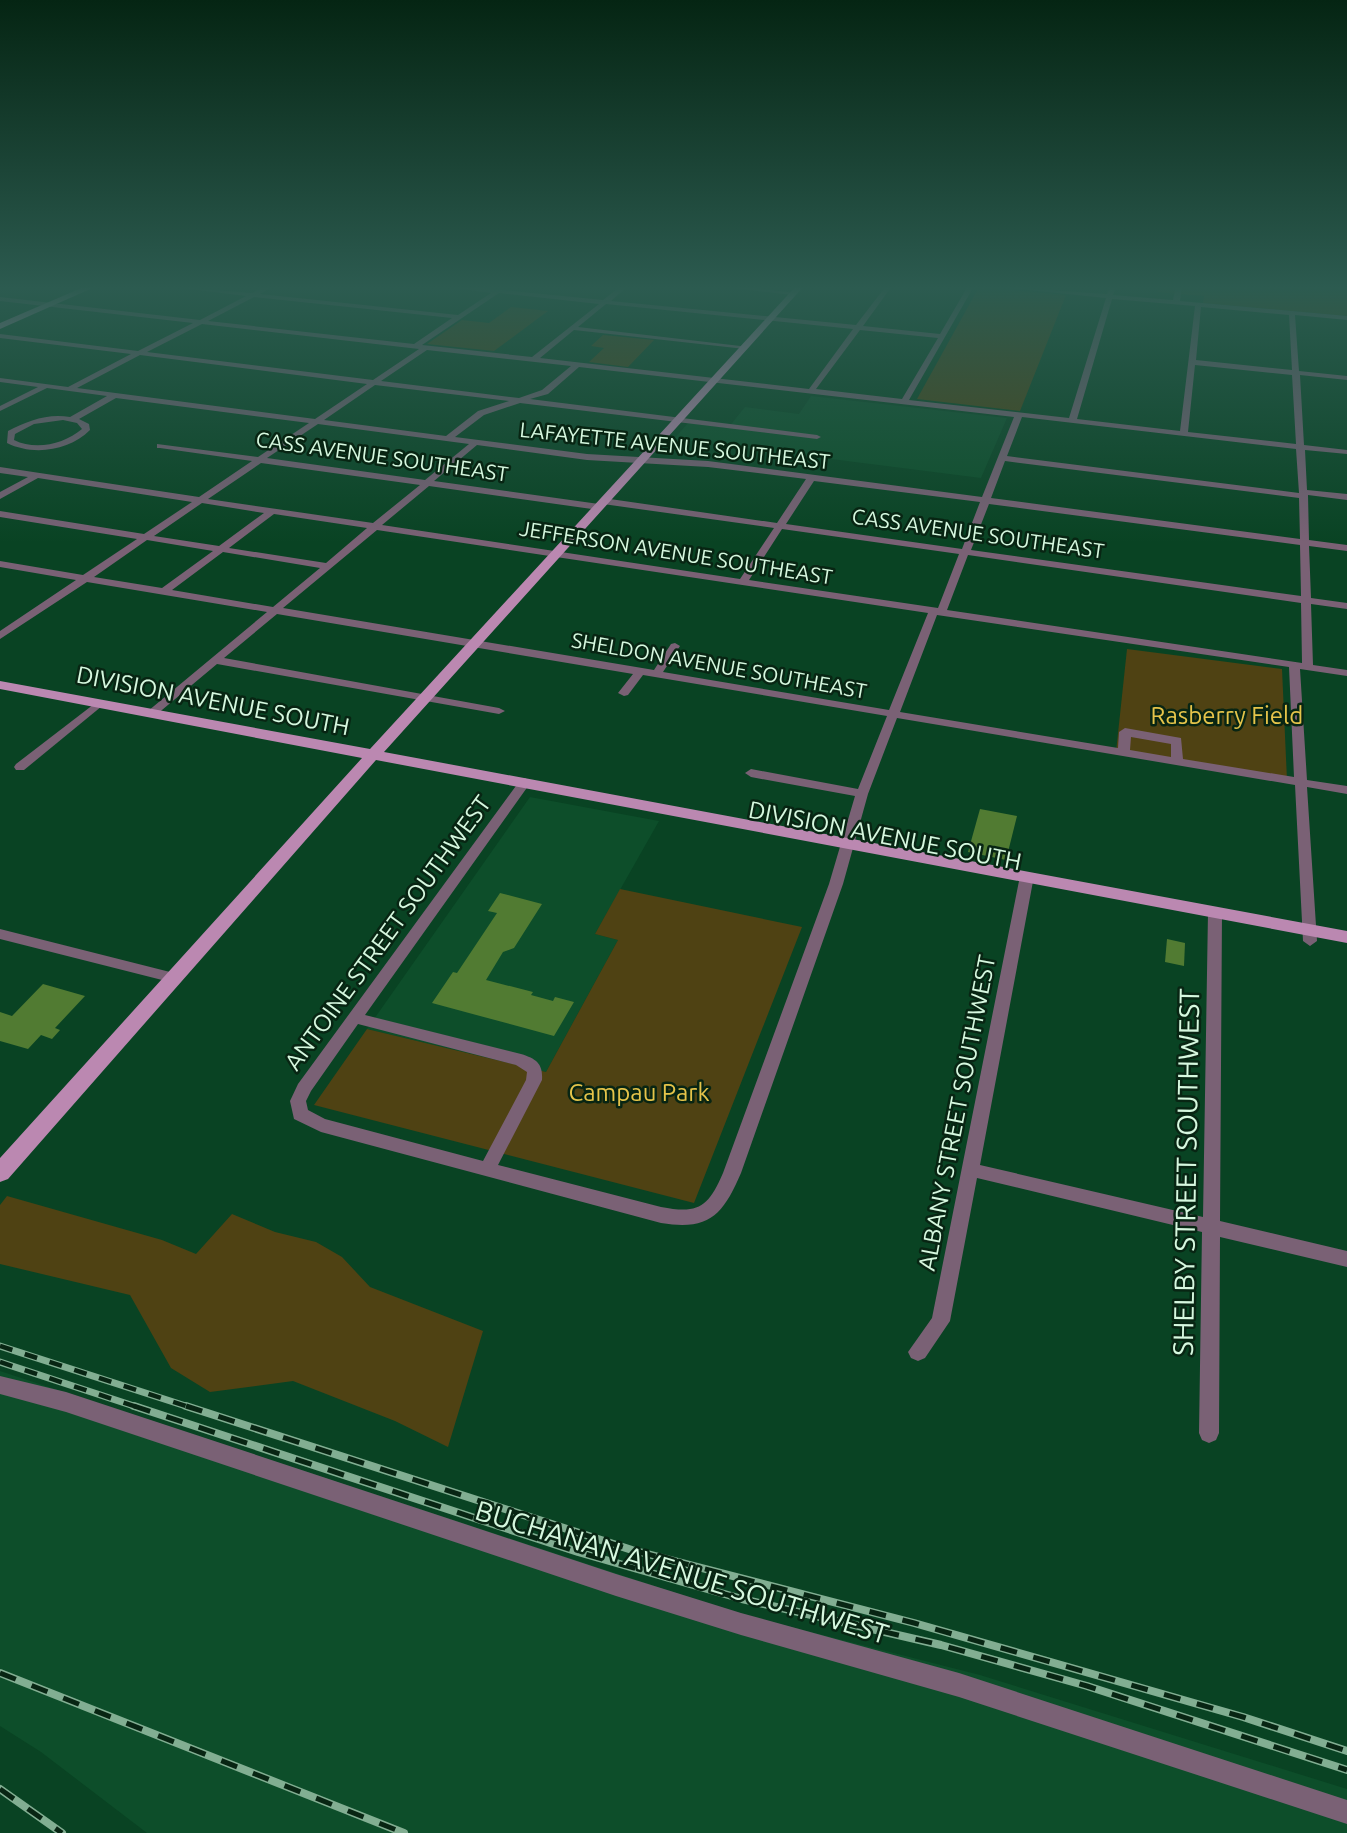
<svg xmlns="http://www.w3.org/2000/svg" width="1347" height="1833" viewBox="0 0 1347 1833" font-family="Ubuntu,sans-serif">
<style>
.built{fill:#0d4e2a}
.green{fill:#4f4213}
.building{fill:#517b32}
.lines{fill:none;stroke-linecap:round;stroke-linejoin:round}
.minor{fill:#7a6175;fill-rule:evenodd}
.major{fill:#bb88b1;fill-rule:evenodd}
.rail-far1-casing{stroke:#82ae92;stroke-width:7}
.rail-casing{stroke:#82ae92;stroke-width:8}
.rail-far1{stroke:#082513;stroke-width:4.5;stroke-dasharray:13;stroke-linecap:butt}
.rail{stroke:#082513;stroke-width:5;stroke-dasharray:17;stroke-linecap:butt}
.labels{text-anchor:middle;stroke-width:5;stroke-linejoin:round;paint-order:stroke}
.far-street-label{font-size:21px;fill:#d6f8df;stroke:#082513}
.street-label{font-size:24px;fill:#d6f8df;stroke:#082513}
.park-label{font-size:24px;fill:#e5c44a;stroke:#082513}
.near-street-label{font-size:28px;fill:#d6f8df;stroke:#082513}
</style>
<rect width="100%" height="100%" fill="#094323"/>
<g class="built">
<path d="M811,396L1007,418L981,478L674,439L688,423L728,428L745,407L799,414Z"/>
<path d="M530,797L659,821L595,934L618,940L546,1072L367,1029Z"/>
<path d="M0,1371L740,1614L980,1675L1347,1789V1833H147L41,1752L0,1726Z"/>
</g>
<g class="green">
<path d="M1158,286H1347V316L1203,303L1204,296L1157,292Z"/>
<path d="M979,287L1066,295L1020,411L917,399Z"/>
<path d="M511,307L548,311L494,351L427,344L462,320L489,323Z"/>
<path d="M603,335L654,340L628,367L589,362L604,348L591,346Z"/>
<path d="M1127,649L1282,669L1287,780L1116,752Z"/>
<path d="M620,889L802,927L694,1203L314,1105L367,1029L546,1072L618,940L595,934Z"/>
<path d="M7,1196L162,1240L196,1254L232,1214L275,1232L316,1242L342,1257L370,1287L483,1331L448,1447L395,1421L293,1381L210,1392L171,1368L130,1295L0,1264V1205Z"/>
</g>
<g class="building">
<path d="M980,809L1017,816L1006,860L968,852Z"/>
<path d="M500,893L542,904L514,948L503,952L486,980L533,992L531,995L553,1001L555,997L574,1002L554,1036L432,1003L453,972L457,973L497,913L488,911Z"/>
<path d="M1167,939L1185,943L1184,966L1165,962Z"/>
<path d="M43,984L85,996L55,1028L60,1030L52,1039L41,1035L28,1049L0,1041V1012L12,1016Z"/>
</g>
<g class="lines">
<g class="minor">
<path d="M165,286L252,293L266,286H274L260,294L458,315L491,293L441,286H462L603,300L621,286H628L611,301L856,325L886,286H892L863,326L940,334L968,286H974L909,400L1069,418L1106,298L990,286L1107,294L1110,286H1116L1113,295L1173,300L1176,286H1182L1180,301L1347,316V320L1295,315L1299,371L1347,376V380L1300,375L1304,445L1347,450V454L1305,450L1307,490L1347,494V500L1308,495L1309,540L1347,545V551L1309,546L1311,598L1347,603V609L1311,604L1313,665L1347,670V676L1300,669L1307,780L1347,786V794L1307,787L1317,941L1310,946L1303,941L1295,785L897,718L868,794L843,884L741,1173C723,1215 709,1231 661,1223L321,1132L294,1119L290,1101L298,1084L521,779L525,778L531,782L365,1015L521,1054C537,1059 543,1064 542,1080L498,1165L661,1207C698,1214 708,1208 723,1173L829,884L855,796L751,777L745,773L751,769L858,789L887,716L643,675L628,695L624,696L618,693L633,674L277,614L224,658L499,708L505,711L499,714L217,664L156,715L152,716L146,713L148,711L267,612L87,582L0,639V631L76,580L0,567V561L83,575L137,539L0,517V511L144,534L192,502L38,478L0,499V492L28,477L0,473V467L199,497L252,461L160,448H157V444L258,457L309,423L116,398L79,419L89,424L90,430C69,451 33,456 7,443L8,431C27,421 48,413 70,417L107,396L47,388L0,411V406L38,387L0,382V378L68,387L131,354L0,338V334L138,351L193,323L0,301V297L200,320L246,296ZM499,293L599,304L532,357L422,345ZM254,297L452,318L414,344L208,321ZM1112,299L1195,306L1180,431L1077,419ZM606,304L853,329L809,389L540,358L574,330L745,349L749,347L578,327ZM1201,307L1289,315L1292,370L1196,360ZM202,324L419,349L373,380L147,352ZM860,330L938,338L902,399L816,389ZM427,350L571,366L542,390L519,398L381,381ZM140,355L367,384L315,419L77,388ZM1195,365L1292,375L1296,444L1188,432ZM579,367L1014,417L982,497L708,461L587,454L455,437L484,415L520,403L817,439L821,437L817,435L530,399L548,394ZM375,385L509,401L478,411L446,436L324,420ZM1022,417L1296,449L1299,493L1007,456ZM63,420L77,423L82,429C64,444 36,451 14,440L15,434L34,424ZM318,424L469,444L425,480L267,458ZM477,445L587,460L708,467L806,479L777,523L603,498L599,501L603,504L774,528L740,579L382,525L429,486L599,510L603,507L599,504L434,481ZM1005,461L1299,498L1300,539L991,498ZM261,463L420,485L373,523L208,499ZM814,481L980,502L962,549L786,524ZM202,503L264,513L219,546L154,536ZM989,504L1300,545L1301,596L971,550ZM274,514L367,528L326,563L229,548ZM782,529L959,554L938,608L749,580ZM377,530L928,613L889,710L663,672L680,646L675,643L671,644L654,670L283,608ZM147,540L213,551L162,588L94,577ZM223,552L320,568L273,607L172,590ZM968,555L1301,603L1302,663L947,610ZM937,615L1289,667L1294,777L1183,759L1181,738L1125,728L1119,732L1118,748L900,712ZM1131,737L1171,744V757L1130,750ZM358,1024L516,1065L527,1072L526,1080L483,1161L325,1119L308,1110L306,1101L311,1091Z"/>
<path d="M715,286H738L796,293L793,295Z"/>
<path d="M98,701L104,704L102,706L24,770H16L14,767L16,764Z"/>
<path d="M1027,872L1034,876L980,1165L1203,1217L1208,912L1215,907L1222,912L1220,1221L1347,1251V1267L1220,1237L1219,1433L1216,1440L1209,1443L1202,1440L1199,1433L1202,1232L977,1178L950,1321L925,1358L918,1361L911,1358L908,1352L932,1318L1020,876Z"/>
<path d="M0,929L174,973L179,974L181,978L179,982L174,983L0,939Z"/>
<path d="M0,1376L66,1392L616,1574L741,1613L959,1673L1347,1800V1824L959,1697L741,1635L616,1596L66,1412L0,1394Z"/>
</g>
<g class="major">
<path d="M86,286H97L0,329V323Z"/>
<path d="M796,286H804L384,752L1347,931V943L376,760L8,1179L0,1182V1158L362,758L0,689V681L370,749Z"/>
</g>
<defs>
<g id="rail-far1">
<path d="M0,1346L192,1408"/>
<path d="M0,1362L140,1408"/>
</g>
<g id="rail">
<path d="M134,1406L578,1552L742,1599L941,1645L1087,1686L1347,1770"/>
<path d="M186,1406L632,1550L914,1623L1243,1717L1347,1751"/>
<path d="M0,1673L404,1833"/>
<path d="M0,1789L62,1833"/>
</g>
</defs>
<use href="#rail-far1" class="rail-far1-casing"/>
<use href="#rail" class="rail-casing"/>
<use href="#rail-far1" class="rail-far1"/>
<use href="#rail" class="rail"/>
</g>
<linearGradient id="sky" x2="0" y2="1"><stop stop-color="#052513"/><stop offset="0.53" stop-color="#2c5b50"/><stop offset="1" stop-color="#2c5b50" stop-opacity="0"/></linearGradient>
<rect width="1347" height="543" fill="url(#sky)"/>
<g class="labels">
<g class="far-street-label">
<text transform="translate(675 446) rotate(6)" y="7">LAFAYETTE AVENUE SOUTHEAST</text>
<text transform="translate(382 457) rotate(8)" y="7">CASS AVENUE SOUTHEAST</text>
<text transform="translate(978 534) rotate(8)" y="7">CASS AVENUE SOUTHEAST</text>
<text transform="translate(676 553) rotate(9)" y="7">JEFFERSON AVENUE SOUTHEAST</text>
<text transform="translate(719 666) rotate(10)" y="7">SHELDON AVENUE SOUTHEAST</text>
</g>
<g class="street-label">
<text transform="translate(213 701) rotate(11)" y="8">DIVISION AVENUE SOUTH</text>
<text transform="translate(885 836) rotate(11)" y="8">DIVISION AVENUE SOUTH</text>
<text transform="translate(388 933) rotate(-54)" y="8">ANTOINE STREET SOUTHWEST</text>
<text transform="translate(957 1113) rotate(-79)" y="8">ALBANY STREET SOUTHWEST</text>
</g>
<g class="park-label">
<text x="1227" y="724">Rasberry Field</text>
<text x="639" y="1101">Campau Park</text>
</g>
<g class="near-street-label">
<text transform="translate(1186 1172) rotate(-89)" y="10">SHELBY STREET SOUTHWEST</text>
<text transform="translate(682 1572) rotate(17)" y="10">BUCHANAN AVENUE SOUTHWEST</text>
</g>
</g>
</svg>
